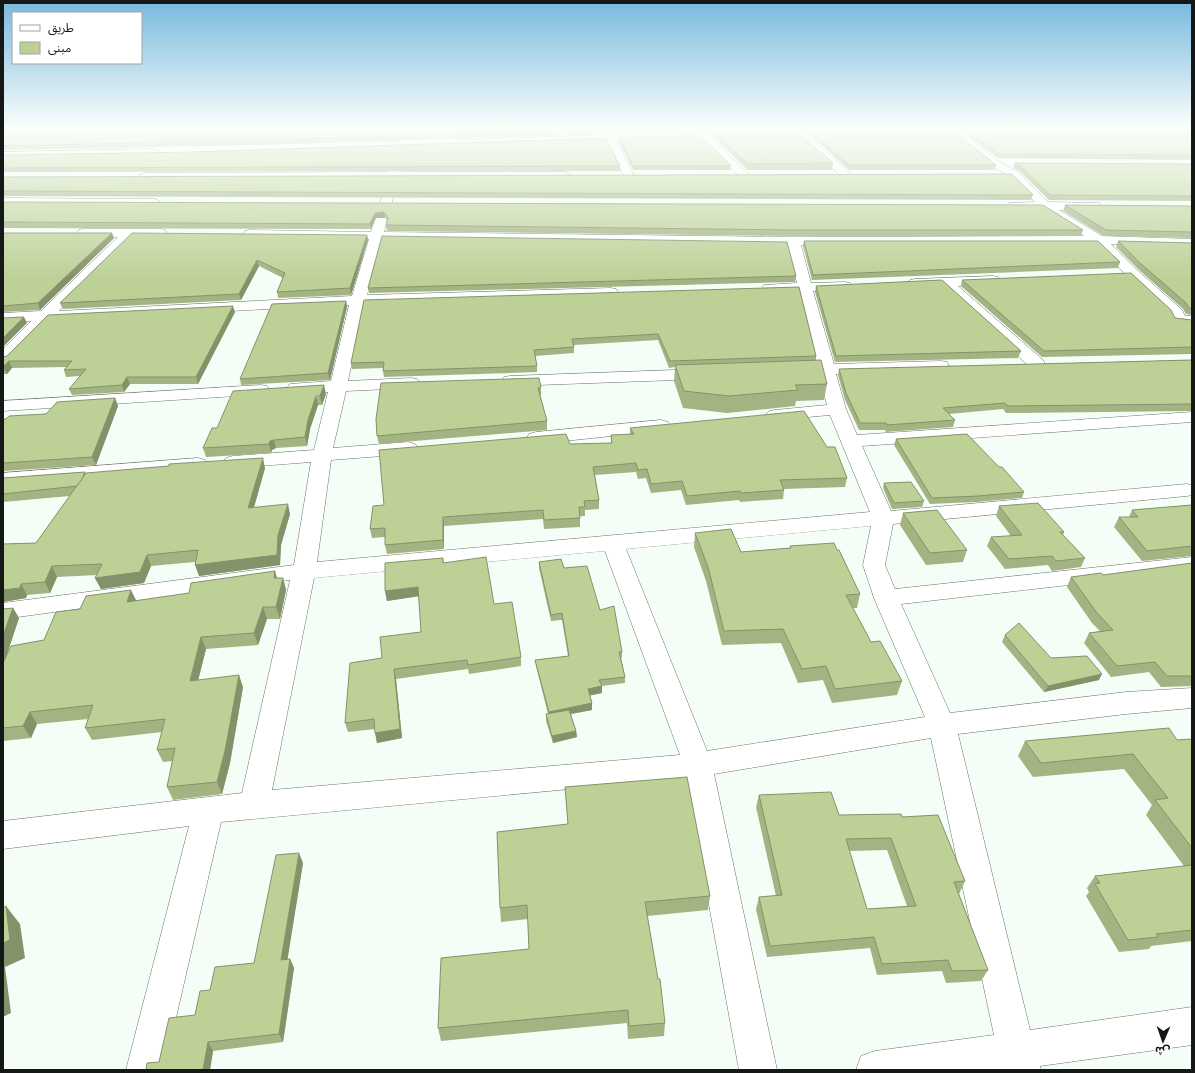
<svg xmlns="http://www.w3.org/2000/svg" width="1195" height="1073" viewBox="0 0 1195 1073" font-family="Quicksand,'Noto Sans Arabic',sans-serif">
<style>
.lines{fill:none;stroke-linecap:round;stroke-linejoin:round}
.minor-casing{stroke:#69726b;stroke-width:1}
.minor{fill:#fff;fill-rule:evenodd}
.wall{fill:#a3b482;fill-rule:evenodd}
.shaded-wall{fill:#84926a}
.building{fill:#bdd197;stroke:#84926a;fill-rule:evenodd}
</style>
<rect width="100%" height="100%" fill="#f4fef6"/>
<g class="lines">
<defs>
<g id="minor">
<path d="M3,128H44L39,131L3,132Z"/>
<path d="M388,128H398L399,172H565L570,175L565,178L398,179L384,232L793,237L1084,236L1042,210L1009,209L1007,206L1009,203L1035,202L1010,176L990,165L944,128H955L998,161L1018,172L1048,202L1099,203L1101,206L1099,209L1095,210H1059L1102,236L1192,239V247L1111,244L1137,270L1182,310L1185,316H1192V326L1174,324L1170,315L1127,276L1096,244L801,245L811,283L845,282L850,283L852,286L850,289L845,290L813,291L834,364L941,361L947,362L949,366L947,370L941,371L836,374L846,409L857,435L1192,412V422L862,446L891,511L1187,484L1192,485V495L1187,496L893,524L885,565L895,589L1192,557V571L901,604L950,713L1126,692L1192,688V708L1126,714L958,734L1030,1030L1192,1007V1045L1040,1066L1041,1070H856L861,1056L875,1051L994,1035L931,738L714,774L777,1070H739L686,778L221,822L164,1070H126L189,826L3,849V821L242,793L290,580L3,619V603L294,565L311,462L233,468L226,466L223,462L226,458L233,456L314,450L328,392L296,393L290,392L287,388L290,384L331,381L349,305L50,320L9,362L3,363V349L31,321L3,323V313L41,311L118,237L79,236L77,233L79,230L83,229H161L165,230L167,233L165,236L161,237H132L59,311L352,296L369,239L249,238L245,237L243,234L245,231L249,230L371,232L387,179H144L139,176L144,173L389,172ZM382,240L787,245L797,283L764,285L762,288L764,291L799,292L817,364L787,366L785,370L787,374L793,375L819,374L827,405L775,410L769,411L766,415L769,419L775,420L830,415L870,512L317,562L331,460L408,454L415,452L418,448L415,444L408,442L333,448L346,391L411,388L417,387L420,383L417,379L411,378L348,381L364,304L611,296L616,295L618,292L616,289L611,288L367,295ZM871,526L863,565L874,598L925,717L707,751L626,549ZM605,551L680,755L272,790L314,578Z"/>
<path d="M692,128H700L704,131L794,128H877L872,131L805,133L850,173L851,175L846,178L842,177L794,134L710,137L748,173L749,175L744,178L740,177L699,137L616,140L634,176L629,179L624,176L607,141L462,146L457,143L462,140L693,132L691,129Z"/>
<path d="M153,149L158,152L157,154L3,158V152Z"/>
<path d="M3,198L155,199L159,201L161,203L159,205L155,207L3,206Z"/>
<path d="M993,276L998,277L1000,280L998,283L958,286L1043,360L1045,364L1043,368L1037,369L1031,368L942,286L915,287L910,286L908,283L910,280L915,279Z"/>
<path d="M703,369L709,370L711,374L709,378L703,379L510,386L504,385L501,381L504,377L510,376Z"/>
<path d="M261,385L267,386L270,390L267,394L3,411V401Z"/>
<path d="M661,420L668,422L670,426L668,430L536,444L529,442L527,438L529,434L536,432Z"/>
<path d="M198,458L205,460L208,464L205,468L3,485V473Z"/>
</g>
</defs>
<use href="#minor" class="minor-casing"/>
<use href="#minor" class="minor"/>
</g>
<g class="wall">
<path d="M37,128H691L690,131L262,145L3,150V129Z"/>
<path d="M702,128H758L704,129Z"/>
<path d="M873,128L996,165L995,170H849L809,134V130Z"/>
<path d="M957,128H1192V160L998,158Z"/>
<path d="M714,132L833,163L832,170H748L714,138Z"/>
<path d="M619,138L731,166L730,170H633L619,142Z"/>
<path d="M3,155L620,166V171L3,172Z"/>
<path d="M1015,163L1192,164V201L1049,200L1019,171L1013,168Z"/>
<path d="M3,177L1033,195L1031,200L3,196Z"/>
<path d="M3,202L1083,230L1081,236H792L387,231L386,225L387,220L385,218H376L371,229L3,228Z"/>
<path d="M1065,205L1192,206V238L1104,236L1063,211Z"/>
<path d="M3,233L114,238L40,310L3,312Z"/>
<path d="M367,235L368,240L351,295L278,298L277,292L283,278L259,266L241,300L63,309L60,303Z"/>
<path d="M804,241L1120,262L1118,268L812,280L803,246Z"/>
<path d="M1118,241L1192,243V315L1186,314L1183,309L1138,269L1116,247Z"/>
<path d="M796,276L795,282L369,293L368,288Z"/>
<path d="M962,280L1175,318L1192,320V354L1042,357L961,286Z"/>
<path d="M816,286L1021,351L1018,358L835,362L815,292Z"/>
<path d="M799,287L816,356V360L827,384L824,400L796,401L795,406L727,413L683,408L674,381L675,367L669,368L658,340L574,345V353L535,356L537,366V372L384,377L383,371V368L352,369L351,363Z"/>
<path d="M346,301L347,307L330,380L241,385L240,379Z"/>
<path d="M235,312L198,384H130L124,392L72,395L69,389L80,376L66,377L64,370L66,367L12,368L7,374H3V357Z"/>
<path d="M1192,360V411L1006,413L1003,409L949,414L955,420L953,427L886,432L885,430H859L845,400L838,375L839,369Z"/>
<path d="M381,383L541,387V395H540L547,421V430L379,444L377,436Z"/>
<path d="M326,394L322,405H318L310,429L307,446L276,448L272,450L271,453L206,457L203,448L217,428Z"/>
<path d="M115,398L118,406L96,465L3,471V419L46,414Z"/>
<path d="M630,428L847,478L845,487L783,489L784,490L783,499L740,502L739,500L686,505L681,490L651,493L646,478L638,479L636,472L595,475L599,500V509L585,510V516H580V527L544,529L543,519L444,526V549L387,554L385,545V537L372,538L370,529L384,505L570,444L611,443V435L630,434Z"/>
<path d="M896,439L1024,492L1022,498L976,502L930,504L894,445Z"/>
<path d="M265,468L254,507L290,514L281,545L280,565L199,576L195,562L151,566L144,583L101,589L95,578L97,575L57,577L50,593L27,595L26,598L3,602V544L36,543L70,496L3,502V478L85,472L86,474Z"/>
<path d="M884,483L924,501L922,507L892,509L883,488Z"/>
<path d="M1192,505V556L1142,561L1114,527L1119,517H1129L1132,510Z"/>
<path d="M999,506L1064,532L1063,535L1085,558L1081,567L1052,571L1048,565L1005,569L987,546L991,537L1011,536L996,516Z"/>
<path d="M903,513L967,550L963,562L926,565L900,525Z"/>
<path d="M695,533L741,552L790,548V546L837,550L860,594L857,608H853L871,642L902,681L897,695L832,703L823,680L798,683L781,643L722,645L706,581L694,547Z"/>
<path d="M443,558L444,563L494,604L521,657V666L469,674L468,669L396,679L402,738L377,743L375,729L348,732L345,723L382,658L421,632L419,596L387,601L385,591Z"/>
<path d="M539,562L564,568L600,610L622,652V658H621L625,677V683L602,686V693L589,695L592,703V710L571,714L576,731L577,737L553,743L546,721V714H548L536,666L535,660L568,656L562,620L551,621L539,568Z"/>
<path d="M1192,563V686L1161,687L1149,672L1111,677L1084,643L1089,633L1100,631L1092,623L1067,587L1071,577L1103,575Z"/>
<path d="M275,571L277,578H283L286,590L280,619H267L258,645L206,649L198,680L243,687L230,763L222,794L173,800L167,787L173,761L163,762L157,750L162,732L92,740L85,728L88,719L37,724L31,738L3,741V609L13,608L19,618L7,654L44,640L80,609L136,601L189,593Z"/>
<path d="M1005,635L1051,658L1099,680L1044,692L1002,642Z"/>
<path d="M1192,739V941L1151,946L1149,949L1119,952L1086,896L1089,892L1087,888L1095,876L1184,866L1146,815L1152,805L1124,769L1033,777L1018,756L1025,741L1177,740Z"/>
<path d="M565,787L710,896L708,910L647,916L665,1023L664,1036L628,1039L627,1023L441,1041L438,1028L529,949L528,919L501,922L500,908L568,825Z"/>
<path d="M759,795L839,815L902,817L965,881L959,894L988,970L981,981L946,983L942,971L877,975L870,948L767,957L756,909L759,897L776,896L756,807ZM887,850L907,906L867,909L849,851Z"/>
<path d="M303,863L287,959H290L294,968L283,1042L213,1051L210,1070H146L159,1062L195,1015L254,963Z"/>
</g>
<g class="shaded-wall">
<path d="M384,212L385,218H376L371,229L370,224L375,213Z"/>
<path d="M112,233L114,238L40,310L38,303Z"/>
<path d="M367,235L368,240L351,295L350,288Z"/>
<path d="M257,260L259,266L241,300L239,294Z"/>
<path d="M346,301L347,307L330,380L328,373Z"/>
<path d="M233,306L235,312L198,384L196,377Z"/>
<path d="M24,317L27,323L3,347V338Z"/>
<path d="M9,361L12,368L7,374L3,367Z"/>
<path d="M127,377L130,384L124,392L122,385Z"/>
<path d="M324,385L326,394L322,405L320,396Z"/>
<path d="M316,396L318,405L310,429L307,446L305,437L308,420Z"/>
<path d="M115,398L118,406L96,465L92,457Z"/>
<path d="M274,440L276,448L272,450L271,453L269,444L270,441Z"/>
<path d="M263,458L265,468L251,518L248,508Z"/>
<path d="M288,504L290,514L281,545L280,565L199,576L195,565L278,535Z"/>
<path d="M443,517L444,526V549L443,540Z"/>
<path d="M147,555L151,566L144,583L101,589L95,578Z"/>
<path d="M52,566L57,577L50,593L45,582Z"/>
<path d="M275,571L278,583L274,578Z"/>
<path d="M283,578L286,590L280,619L276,607Z"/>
<path d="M21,584L27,595L26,598L3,602V590Z"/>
<path d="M418,587L420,596L387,601L385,591Z"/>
<path d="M131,590L137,602H127Z"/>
<path d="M263,607L267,619L258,645L254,633Z"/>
<path d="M13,608L19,618L3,666V636Z"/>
<path d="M201,637L206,649L195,693L190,681Z"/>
<path d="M394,669L396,679L402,738L377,743L375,733Z"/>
<path d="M1102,674L1099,680L1044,692L1048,686Z"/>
<path d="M239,675L243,687L230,763L222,794L217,782Z"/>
<path d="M602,686V693L588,696V689Z"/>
<path d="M592,703V710L549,718V712Z"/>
<path d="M30,712L37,724L31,738L23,726Z"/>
<path d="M576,731L577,737L553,743L552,736Z"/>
<path d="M299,853L303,863L286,969L281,960Z"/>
<path d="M6,906L20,924L25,958L5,967L11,1013L3,1017V943Z"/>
<path d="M290,959L294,968L283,1042L279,1034Z"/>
<path d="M208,1042L213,1051L210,1070H203Z"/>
</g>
<g class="building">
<path d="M37,128H644L261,140L3,146V129Z"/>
<path d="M873,128H950L996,165H849L809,130Z"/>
<path d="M964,128H1192V155L999,154Z"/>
<path d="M795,130L833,163L748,164L714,132Z"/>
<path d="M699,134L731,166H633L619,138Z"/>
<path d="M606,138L620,166L3,168V155L193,152Z"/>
<path d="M1015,163L1192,164V196L1050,195L1020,166Z"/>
<path d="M1012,174L1033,195L3,191V177Z"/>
<path d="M3,202L1043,205L1083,230H793L386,225L388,217L384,212L375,213L370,224L3,222Z"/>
<path d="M1065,205L1192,206V232L1106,230Z"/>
<path d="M3,233H112L38,303L3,306Z"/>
<path d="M132,233L367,235L350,288L277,292L285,273L257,260L239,294L60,303Z"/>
<path d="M382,236L787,242L796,276L368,288Z"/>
<path d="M804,241H1098L1120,262L813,275Z"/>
<path d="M1118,241L1192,243V309L1189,308L1186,303L1140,263Z"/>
<path d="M1131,273L1171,310L1175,318L1192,320V347L1044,351L962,280Z"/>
<path d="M942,280L1021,351L836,356L816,286Z"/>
<path d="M799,287L816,356L670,361L658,334L572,339L574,347L534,350L537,366L383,371L384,362L351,363L364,300Z"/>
<path d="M346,301L328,373L240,379L272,304Z"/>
<path d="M233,306L196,377H127L122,385L69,389L86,369L64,370L72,361H9L3,367V357L7,356L48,315Z"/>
<path d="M24,317L3,338V318Z"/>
<path d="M821,360L827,384L795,385L798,390L729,396L684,391L675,365Z"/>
<path d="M1192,360V404L1008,406L1005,403L943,408L955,420L887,425L886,423H860L846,393L839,369Z"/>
<path d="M539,378L541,387L538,388L547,421L377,436L376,419L381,383Z"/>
<path d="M324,385L320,396H316L308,420L305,437L274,440L270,441L269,444L203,448L212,428H217L233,391Z"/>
<path d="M115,398L92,457L3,463V419H6L9,416L46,414L57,402Z"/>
<path d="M804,411L827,447H835L847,478L780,480L784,490L741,493L740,491L687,496L682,481L651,484L647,469L638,470L636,463L593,467L599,500L584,501L585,507H579L580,518L544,520L543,510L443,517V540L385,545V528L370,529L373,506L384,505L379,450L566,434L570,444L612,443L611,435L634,434L630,428Z"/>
<path d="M967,434L999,467H1002L1024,492L978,496L932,498L896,439Z"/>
<path d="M263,458L248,508L288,504L278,535L277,555L195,565L198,550L147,555L140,572L95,578L102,564L52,566L45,582L21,584L20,588L3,590V544L36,543L86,473L169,466V464Z"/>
<path d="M85,472L82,479L77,486L3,494V478Z"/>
<path d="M911,482L924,501L894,503L884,483Z"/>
<path d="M1038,503L1064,532H1060L1085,558L1056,561L1052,556L1009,559L991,537L1022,535L999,506Z"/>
<path d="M1192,505V546L1147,551L1119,517H1138L1132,510Z"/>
<path d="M937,510L967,550L930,553L903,513Z"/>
<path d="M731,529L741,552L791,548L790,546L834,543L837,550H839L860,594L846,595L871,642L880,641L902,681L835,689L826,666L802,669L783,629L724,631L708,567L695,533Z"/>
<path d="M486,557L494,604L512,602L521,657L468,665L467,660L394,669L400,729L375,733L374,719L345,723L350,663L382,658L380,637L421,632L418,587L385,591V563L443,558V563Z"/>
<path d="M561,559L564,568L587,566L600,610L614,606L622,652H619L625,677L599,680L602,686L588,689L592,703L549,712L535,660L569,656L562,613L551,615L539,562Z"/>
<path d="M1192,563V676H1167L1155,662L1117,666L1089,633L1113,630L1097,613L1071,577L1101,573L1103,575Z"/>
<path d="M275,571L274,578H283L276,607H263L254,633L201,637L190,681L239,675L225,751L217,782L167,787L175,748L157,750L165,719L85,728L93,705L30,712L23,726L3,728V663L11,646L44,640L56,612L80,609L86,596L131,590L127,602L189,593L191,583Z"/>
<path d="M13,608L3,636V609Z"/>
<path d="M1019,623L1051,658L1087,656L1102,674L1048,686L1005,635Z"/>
<path d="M569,710L576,731L552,736L546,714Z"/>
<path d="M1169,728L1177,740L1192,739V848L1155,800L1168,798L1133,754L1041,763L1025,741Z"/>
<path d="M687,777L710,896L645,902L658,979H660L665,1023L629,1026L628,1010L438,1028L441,958L529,949L527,905L500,908L497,832L568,824L565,787Z"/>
<path d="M831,792L839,815L901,814L902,817L938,815L965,881L954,882L988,970L952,971L948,960L882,964L874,937L770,946L759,897L782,895L759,795ZM891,838L916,906L867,909L846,839Z"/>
<path d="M299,853L281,960L290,959L279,1034L208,1042L203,1070H146L147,1063L159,1062L169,1018L195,1015L200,991L210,990L215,967L254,963L276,855Z"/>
<path d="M1192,865V930L1156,934L1158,937L1128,940L1095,884L1100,883L1095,876Z"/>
<path d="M6,906L10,940L3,943V908Z"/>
</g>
<linearGradient id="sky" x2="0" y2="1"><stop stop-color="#79b8de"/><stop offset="0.46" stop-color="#fafffb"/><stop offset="1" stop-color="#fafffb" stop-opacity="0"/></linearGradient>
<rect width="1195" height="278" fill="url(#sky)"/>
<rect width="1195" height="1073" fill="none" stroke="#151816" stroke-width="8"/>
<rect x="12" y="12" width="130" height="52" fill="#ffffff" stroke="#a1a3a2"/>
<rect x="20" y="25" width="20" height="6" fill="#ffffff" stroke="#a1a3a2"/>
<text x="48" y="32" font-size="12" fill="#151816">طريق</text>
<rect x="20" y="42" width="20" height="12" fill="#bdd197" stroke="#a1a3a2"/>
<text x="48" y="52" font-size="12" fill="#151816">مبنى</text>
<g transform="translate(1163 1041) rotate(182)" stroke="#ffffff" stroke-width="3" paint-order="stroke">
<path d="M0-3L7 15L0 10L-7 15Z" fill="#151816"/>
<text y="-6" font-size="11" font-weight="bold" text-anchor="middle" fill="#151816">ش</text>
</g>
</svg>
